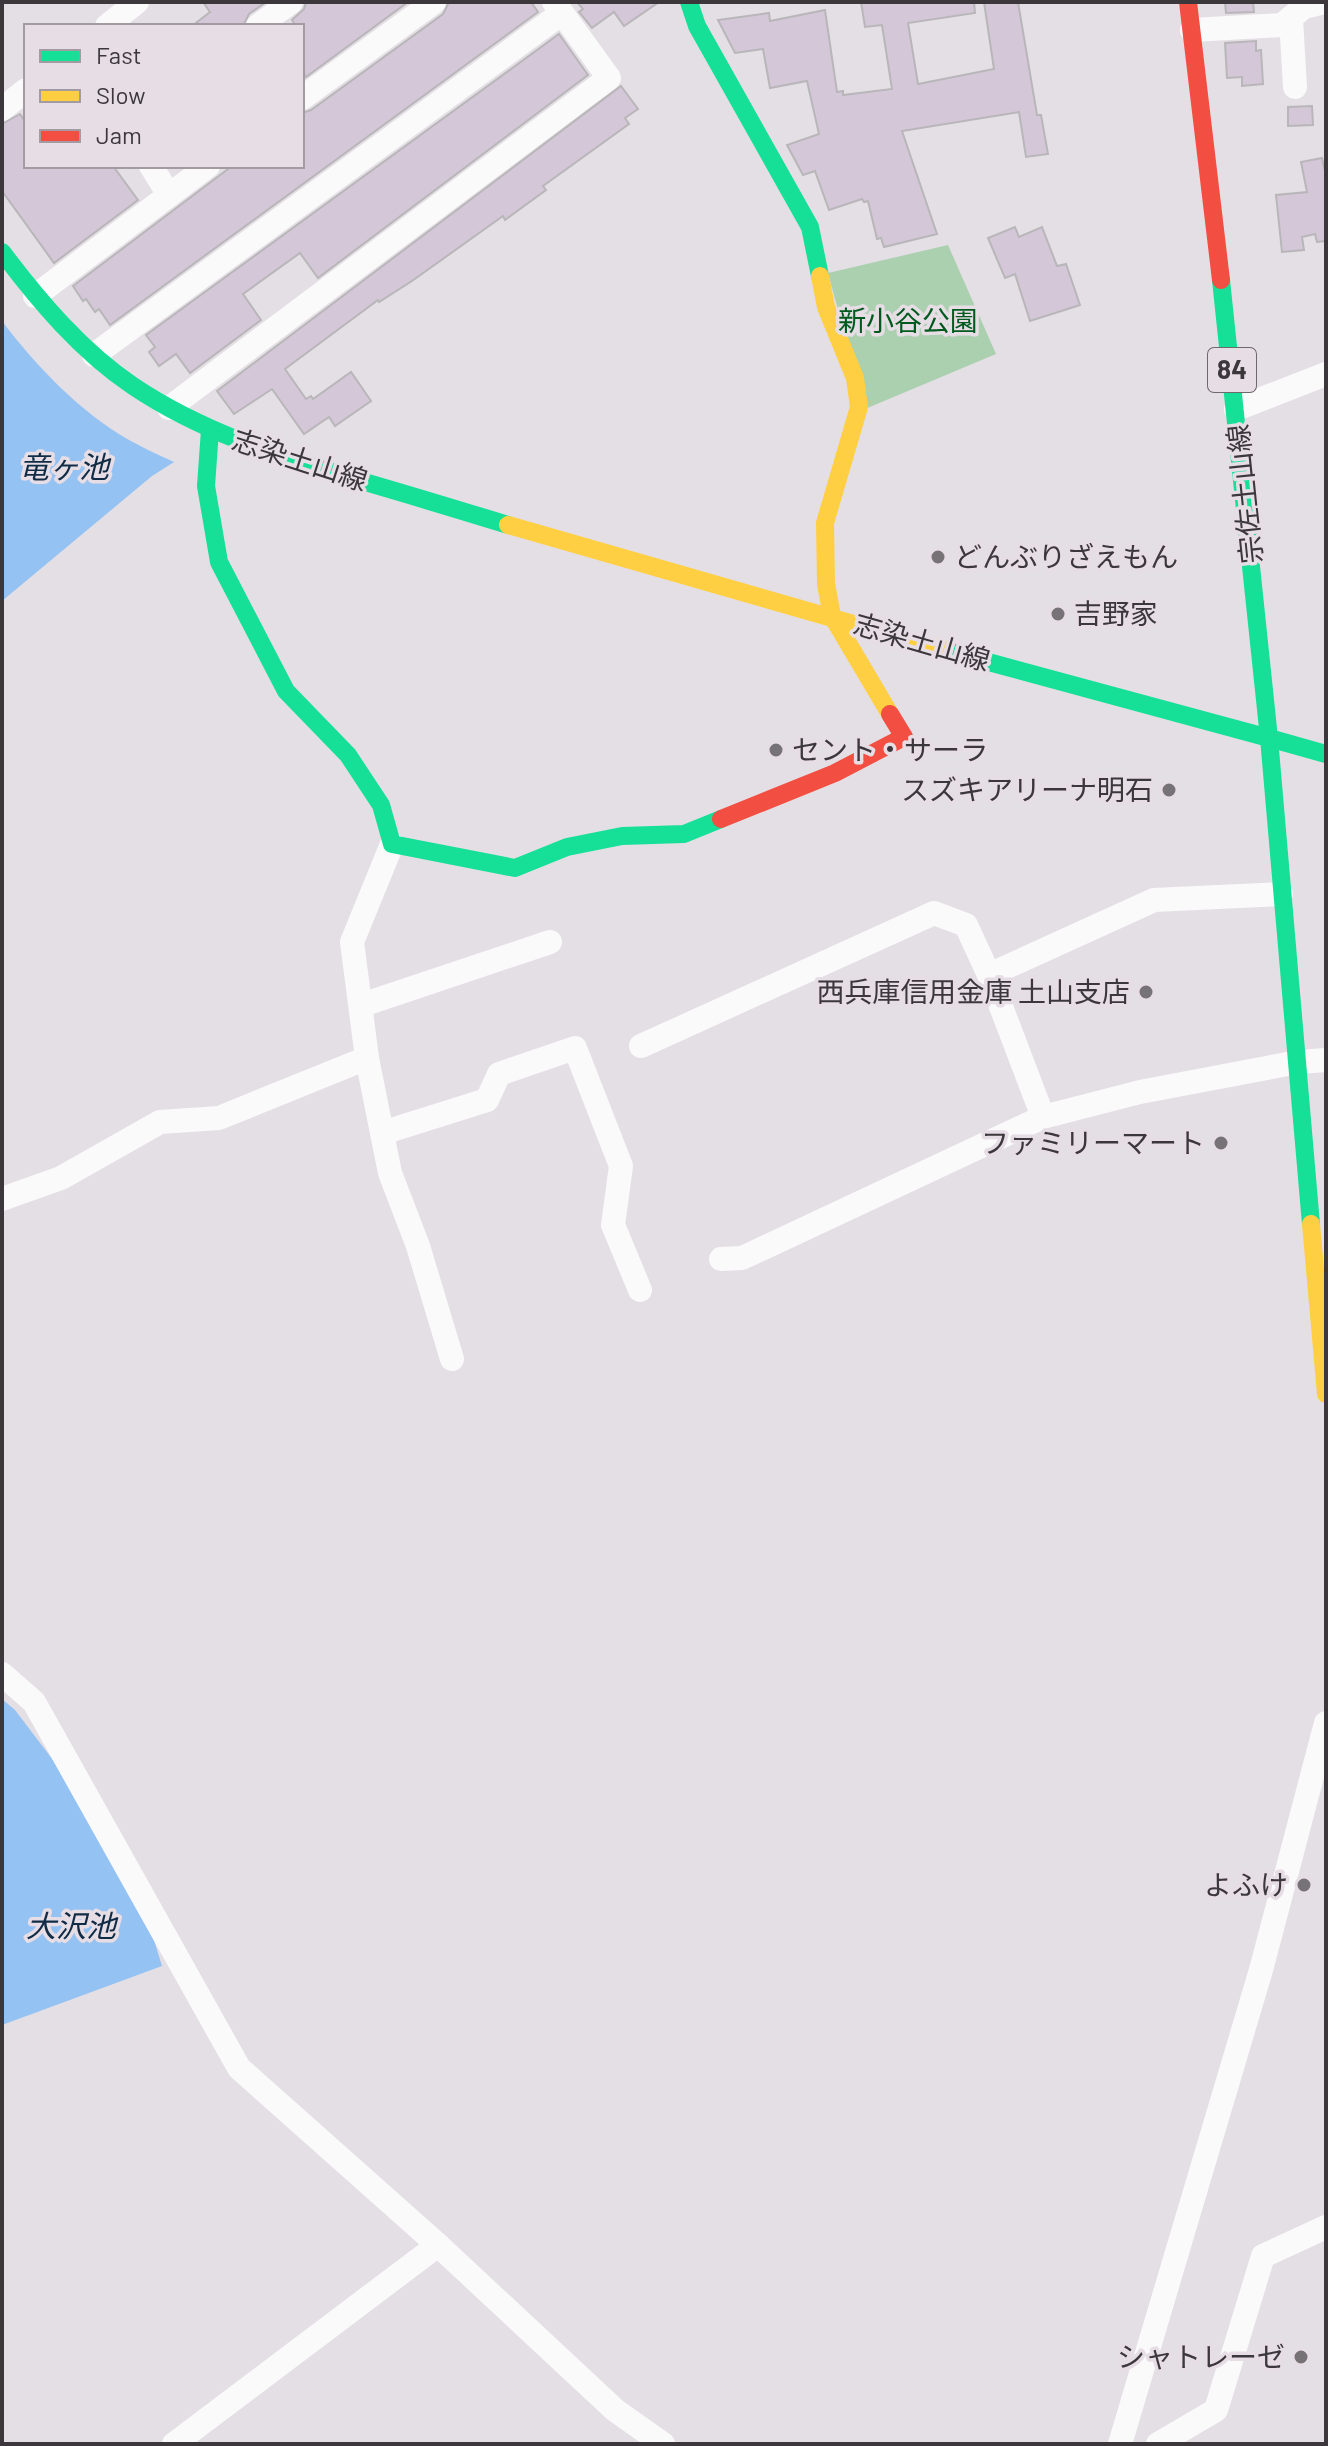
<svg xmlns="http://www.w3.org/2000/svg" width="1328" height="2446" viewBox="0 0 1328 2446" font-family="Barlow,'Noto Sans JP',sans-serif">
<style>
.green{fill:#aad0af}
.water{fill:#94c2f3}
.building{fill:#d4c7d7;stroke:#b9b6ba;stroke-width:2}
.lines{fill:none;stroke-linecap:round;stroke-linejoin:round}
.street{stroke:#fbfafb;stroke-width:24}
.fast{stroke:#16e098;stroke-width:18}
.slow{stroke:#ffcf43;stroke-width:18}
.jam{stroke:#f24e42;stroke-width:18}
.poi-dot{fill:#767276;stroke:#e6dde5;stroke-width:3}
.labels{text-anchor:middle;stroke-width:7;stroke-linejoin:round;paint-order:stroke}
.shield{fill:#e6dde5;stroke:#6e696d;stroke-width:2}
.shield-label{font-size:26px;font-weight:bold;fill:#3b373a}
.park-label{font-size:28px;fill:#005a1e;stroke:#e6dde5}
.street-label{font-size:28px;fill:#3b373a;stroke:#e6dde5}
.poi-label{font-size:28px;fill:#3b373a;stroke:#e6dde5;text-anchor:end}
.water-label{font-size:30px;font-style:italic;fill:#0f2b46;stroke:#e6dde5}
</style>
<rect width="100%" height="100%" fill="#e4dfe4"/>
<path class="green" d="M948,245L996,354L865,409L828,273Z"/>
<g class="water">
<path d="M2,321C36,366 80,412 129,440C143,448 159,455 174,462L152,476L2,601Z"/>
<path d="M2,1699L15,1710L78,1793L153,1937L162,1966L2,2025Z"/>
</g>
<g class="building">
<path d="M203,2H266L249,14L243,26H192L210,12Z"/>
<path d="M306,2H408L306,77L302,71V26H296L292,20L304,9Z"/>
<path d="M449,2H531L538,12L110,325L99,309L95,312L86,299L83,301L73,286L232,166H302V113L311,110L443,14Z"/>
<path d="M577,2H659L624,26L614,12L592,28L579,12L583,9Z"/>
<path d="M861,2H974L975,13L908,23L918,84L994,69L984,2H1018L1037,115H1041L1048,154L1026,157L1019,112L902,131L937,234L884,247L881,238L877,239L868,201L864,202L862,199L829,210L815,171L803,175L787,145L819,134L807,81L770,88L763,49L735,53L718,20L769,13L770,21L825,10L837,92L843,91V95L892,89L882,25L865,27Z"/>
<path d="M1225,2H1253L1254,12L1226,13Z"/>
<path d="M559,34L588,75L318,278L300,253L243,294L261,320L190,373L176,354L159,366L149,352L155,347L146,335Z"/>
<path d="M1256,41V51L1261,50L1263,84L1242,86V77L1227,78L1225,43Z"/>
<path d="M621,86L638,109L625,118L629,124L543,186L546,190L505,220L503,216L412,281L379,302L378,300L285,369L306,399L311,396L313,399L351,372L371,401L335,426L329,417L304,434L272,389L234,414L217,391Z"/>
<path d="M1312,106L1313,125L1288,126V107Z"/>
<path d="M20,114L26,123V166H113L138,200L54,263L2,191V124Z"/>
<path d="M1322,158L1326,176V241L1317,242L1315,234L1302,237L1304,250L1282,252L1276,195L1307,192L1301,162Z"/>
<path d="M1015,227L1019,237L1042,227L1057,266L1066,264L1080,305L1030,321L1015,274L1005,278L988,238Z"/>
</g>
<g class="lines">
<g class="street">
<path d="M1291,19L1295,87"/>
<path d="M107,26L137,2"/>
<path d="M258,26L291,2"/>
<path d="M1192,30L1282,25L1304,7L1324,2"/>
<path d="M302,98L434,2"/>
<path d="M2,109L26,90"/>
<path d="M151,166L169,195"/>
<path d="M35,296L208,166"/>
<path d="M94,355L562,13"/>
<path d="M169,408L609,78L554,2"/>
<path d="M1236,409L1326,374"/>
<path d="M989,975L1154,900L1281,894"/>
<path d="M362,1005L550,942"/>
<path d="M641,1046L934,913L966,925L989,975L1043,1117"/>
<path d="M367,1058L390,1173L418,1246L452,1359"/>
<path d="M382,1133L487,1100L499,1074L575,1048L621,1166L613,1225L640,1290"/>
<path d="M2,1199L61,1178L160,1122L219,1118L367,1058L352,942L392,844"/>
<path d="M721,1259L742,1258L1043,1117L1140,1092L1298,1062L1326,1060"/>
<path d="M2,1674L34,1702L239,2068L438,2245L615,2410L663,2444"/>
<path d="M174,2444L438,2245"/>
<path d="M1120,2444L1261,1970L1326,1723"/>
<path d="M1158,2444L1216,2410L1263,2256L1326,2227"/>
</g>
<g class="fast">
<path d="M689,2L697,26L810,227L820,276"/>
<path d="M2,252C39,301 81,351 133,386C200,431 275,455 351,478C403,493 456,509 508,525"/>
<path d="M1221,280L1269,738L1326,754"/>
<path d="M210,430L206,486L219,562L286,691L348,755L381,805L392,844L515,868L567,847L622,836L684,834L721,819"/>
<path d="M944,650L1269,738L1311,1224"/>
</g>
<g class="slow">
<path d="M820,276L826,307L855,378L859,407L825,523L826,584L832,616L890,714"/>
<path d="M508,525L944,650"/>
<path d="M1311,1224L1326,1394"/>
</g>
<g class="jam">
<path d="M1188,2L1221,280"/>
<path d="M721,819L835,773L904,737L890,714"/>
</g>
</g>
<g class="poi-dot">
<circle cx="938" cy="557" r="8"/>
<circle cx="1058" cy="614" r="8"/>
<circle cx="776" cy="750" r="8"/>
<circle cx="1169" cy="790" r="8"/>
<circle cx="1146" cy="992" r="8"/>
<circle cx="1221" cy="1143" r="8"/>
<circle cx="1304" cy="1885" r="8"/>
<circle cx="1301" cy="2357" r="8"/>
</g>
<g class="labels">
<rect class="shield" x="1208" y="348" width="48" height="44" rx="6"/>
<g class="shield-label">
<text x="1232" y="379">84</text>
</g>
<g class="park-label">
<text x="908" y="331">新小谷公園</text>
</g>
<g class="street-label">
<text transform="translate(300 460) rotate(18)" y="10">志染土山線</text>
<text transform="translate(1245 494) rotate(-96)" y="10">宗佐土山線</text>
<text transform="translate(922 642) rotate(16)" y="10">志染土山線</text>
</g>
<g class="poi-label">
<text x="954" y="567" text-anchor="start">どんぶりざえもん</text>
<text x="1074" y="624" text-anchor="start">吉野家</text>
<text x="792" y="760" text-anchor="start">セント・サーラ</text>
<text x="1153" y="800">スズキアリーナ明石</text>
<text x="1130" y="1002">西兵庫信用金庫 土山支店</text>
<text x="1205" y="1153">ファミリーマート</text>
<text x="1288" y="1895">よふけ</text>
<text x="1285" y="2367">シャトレーゼ</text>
</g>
<g class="water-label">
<text x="64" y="478">竜ヶ池</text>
<text x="71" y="1937">大沢池</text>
</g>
</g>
<rect width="1328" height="2446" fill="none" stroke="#3b373a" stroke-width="8"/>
<rect x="24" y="24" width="280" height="144" fill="#e6dde5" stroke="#a29ba1" stroke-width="2"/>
<rect x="40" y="50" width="40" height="12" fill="#16e098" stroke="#a29ba1" stroke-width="2"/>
<text x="96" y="64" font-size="24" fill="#3b373a">Fast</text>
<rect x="40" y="90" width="40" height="12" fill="#ffcf43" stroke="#a29ba1" stroke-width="2"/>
<text x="96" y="104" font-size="24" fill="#3b373a">Slow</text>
<rect x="40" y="130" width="40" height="12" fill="#f24e42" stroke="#a29ba1" stroke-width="2"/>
<text x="96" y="144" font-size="24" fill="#3b373a">Jam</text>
</svg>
